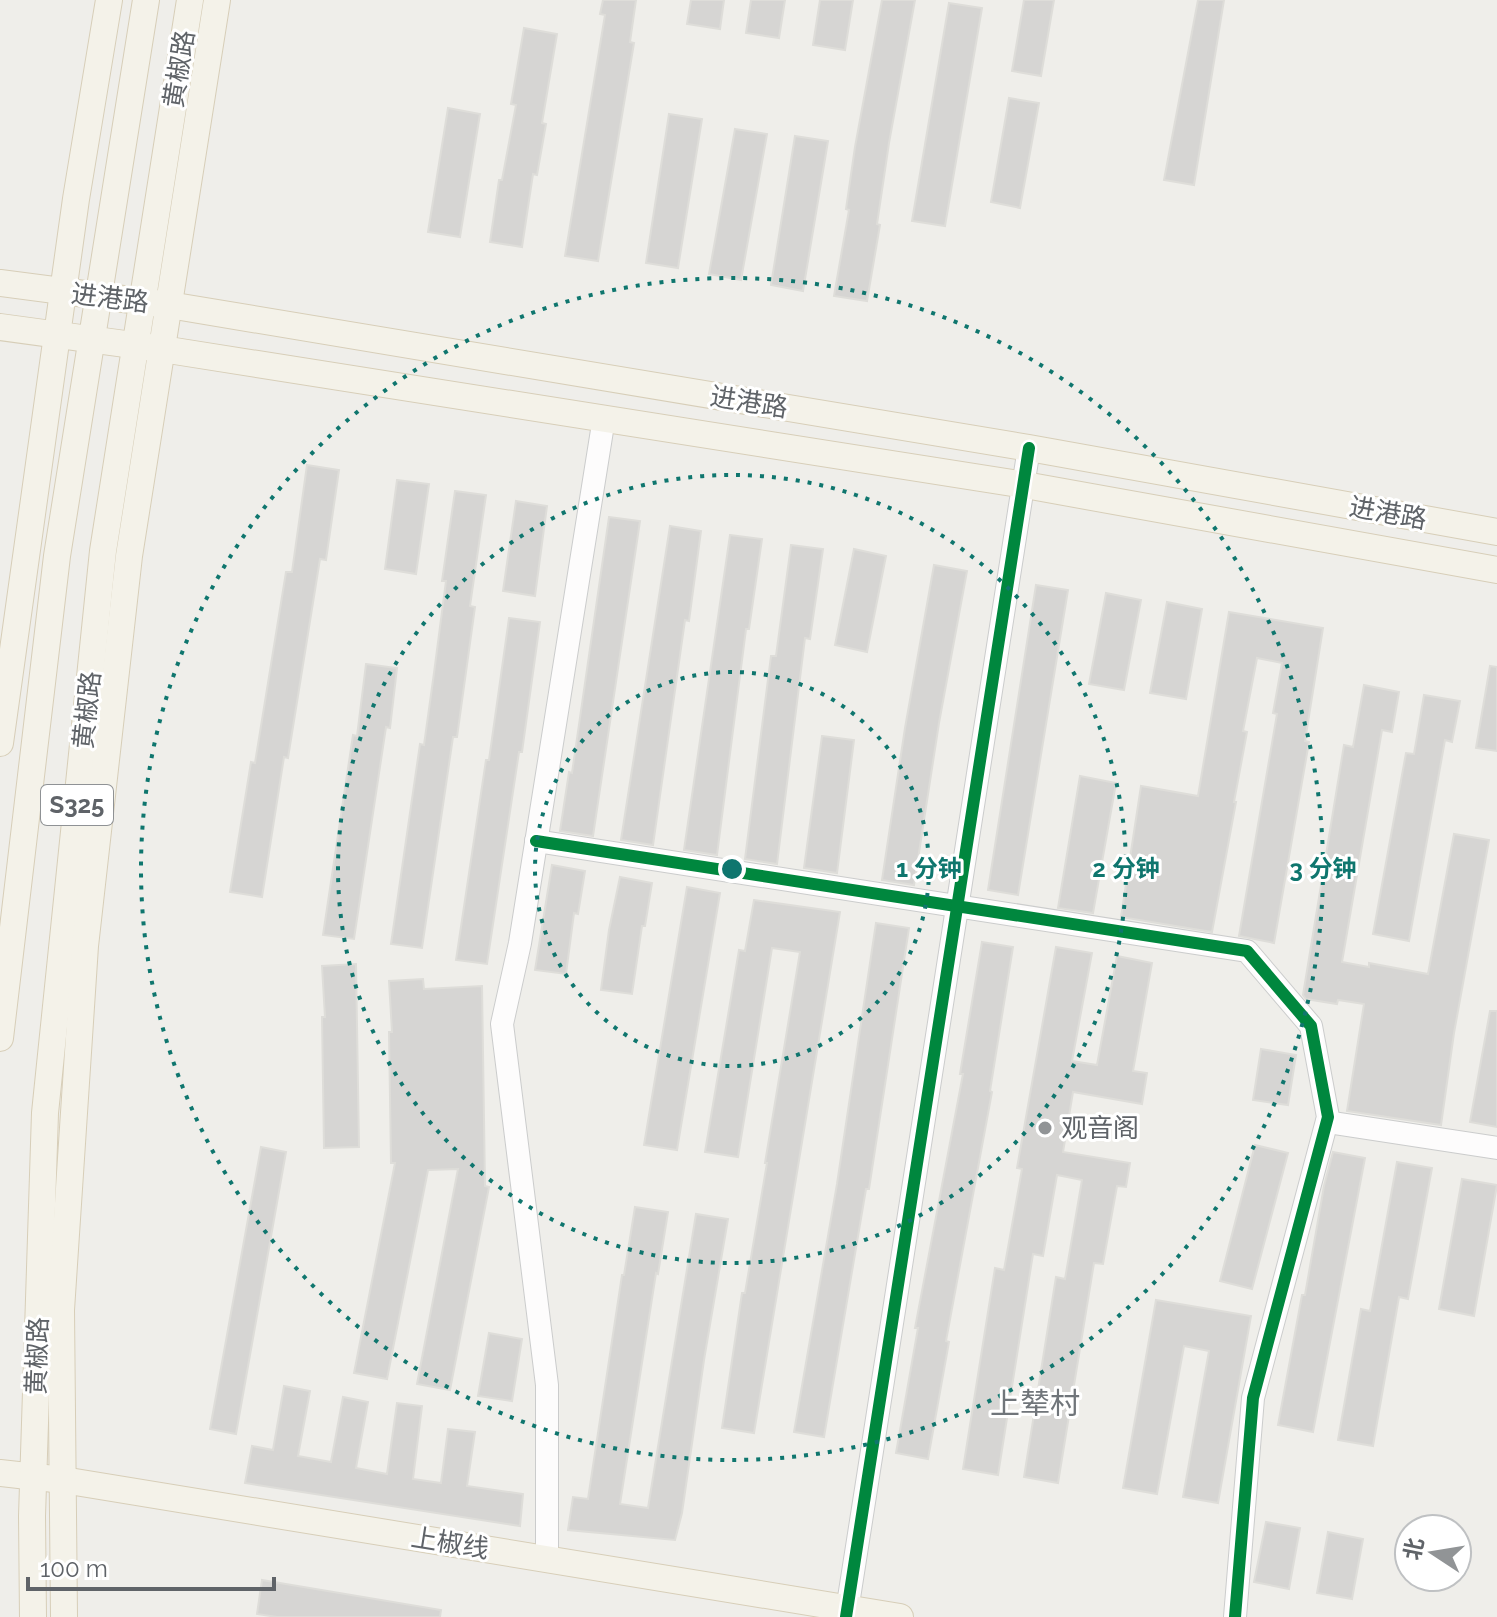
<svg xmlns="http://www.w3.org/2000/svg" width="1497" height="1617" viewBox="0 0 1497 1617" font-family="Raleway,'Noto Sans SC',sans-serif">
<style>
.building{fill:#d6d5d3;stroke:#deddd9;stroke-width:2}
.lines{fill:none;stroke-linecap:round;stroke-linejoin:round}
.minor-casing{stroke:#cbcccc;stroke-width:24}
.major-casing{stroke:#d7ceb8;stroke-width:28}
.minor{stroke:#fdfcfc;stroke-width:22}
.major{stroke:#f4f2e9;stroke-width:26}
.cycleway-casing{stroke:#fff;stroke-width:17}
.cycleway{stroke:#00873e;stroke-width:12}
.ring{fill:none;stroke:#0f766e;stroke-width:4;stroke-dasharray:4 8}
.poi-dot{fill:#919496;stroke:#fff;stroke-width:3}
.labels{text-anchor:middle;stroke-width:6;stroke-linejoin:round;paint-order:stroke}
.shield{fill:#fff;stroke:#8f9295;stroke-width:2}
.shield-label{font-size:24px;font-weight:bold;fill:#5f6368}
.street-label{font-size:26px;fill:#5f6368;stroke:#fff}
.poi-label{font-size:26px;fill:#5f6368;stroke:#fff;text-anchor:start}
.quarter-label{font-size:30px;fill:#70757a;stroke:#fff}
.centre{fill:#0f766e;stroke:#fff;stroke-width:4}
.ring-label{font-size:24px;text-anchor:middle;font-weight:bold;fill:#0f766e;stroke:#fff;stroke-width:6;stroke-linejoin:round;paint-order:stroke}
</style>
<rect width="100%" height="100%" fill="#efeeea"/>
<g class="building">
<path d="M603,0H636L630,42L634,43L598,261L565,256L605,15L600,14Z"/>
<path d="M691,0H724L720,29L687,24Z"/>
<path d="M751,0H785L779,38L746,33Z"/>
<path d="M820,0H853L845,50L813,45Z"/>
<path d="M882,0H915L889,143L877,224L880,225L867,301L834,296L849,210L846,209L855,147Z"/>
<path d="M1024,0H1054L1041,76L1012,71Z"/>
<path d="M1198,0H1224L1194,185L1164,180Z"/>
<path d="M949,3L982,8L945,226L912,221Z"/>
<path d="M524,28L557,34L542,123L546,124L537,175L533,174L522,247L490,242L499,180H502L516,105L511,104Z"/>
<path d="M1009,98L1039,103L1020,208L991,202Z"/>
<path d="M448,108L480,114L460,237L428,232Z"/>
<path d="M669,114L702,119L678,268L646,263Z"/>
<path d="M735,129L767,134L741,280L709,274Z"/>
<path d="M795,136L828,141L803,291L771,285Z"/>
<path d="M307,465L339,470L326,560L320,559L288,758L284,757L262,897L230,892L251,762L255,763L286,572H292Z"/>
<path d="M397,480L429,484L416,574L385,569Z"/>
<path d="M455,491L486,495L470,606L475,607L457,737H453L422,948L391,944L420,744L424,745L434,673L446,581H442Z"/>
<path d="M516,501L547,506L535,596L503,591Z"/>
<path d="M609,517L640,521L593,836L560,831L569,772L572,773Z"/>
<path d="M670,526L701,531L689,621L685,620L653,845L621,840Z"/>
<path d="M730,535L762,539L749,629H746L717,855L684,850Z"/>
<path d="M791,545L823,549L810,639L805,638L777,864L745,859L771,656H776Z"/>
<path d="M854,549L886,556L867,652L835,645Z"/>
<path d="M934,565L967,571L939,723L914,885L882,880L905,728Z"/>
<path d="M1036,585L1068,590L1018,895L988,890Z"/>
<path d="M1106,593L1141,600L1124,690L1089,684Z"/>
<path d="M1167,602L1202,609L1186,699L1150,693Z"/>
<path d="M1229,612L1323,628L1305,741L1309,742L1274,943L1239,936L1277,714L1273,713L1282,663L1257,658L1243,731L1247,732L1234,802H1236L1212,932L1121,917L1141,786L1198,796Z"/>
<path d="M509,618L540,622L522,752H519L487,964L456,960L486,760H489Z"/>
<path d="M366,664L397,668L390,728L386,727L354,939L323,935L353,735L357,736Z"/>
<path d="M1490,666L1497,667V751L1476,748Z"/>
<path d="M1364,685L1399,692L1392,732L1382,730L1342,962L1369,967V963L1428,974L1454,834L1489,840L1454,1033L1441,1125L1347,1111L1364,1004L1338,1000L1337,1004L1306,999L1303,995L1344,745L1353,747Z"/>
<path d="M1424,695L1460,701L1452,742L1445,740L1409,941L1373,934L1406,753L1414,754Z"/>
<path d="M822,736L854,740L837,873L804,868Z"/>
<path d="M1080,776L1116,783L1093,913L1058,908Z"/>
<path d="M552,865L585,871L578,914L574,913L566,974L535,970Z"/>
<path d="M620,877L652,883L645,926H642L632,994L601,990L609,930Z"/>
<path d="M687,887L720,893L677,1150L644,1145Z"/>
<path d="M754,900L840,912L754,1433L722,1428L742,1293H745L767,1163H765L800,952L772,948L738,1157L705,1152L739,950L745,951Z"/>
<path d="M876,923L909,928L869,1189H866L824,1437L794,1432L837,1184Z"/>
<path d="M982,942L1013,947L990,1091L992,1092L946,1341L949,1342L928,1459L896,1453L918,1328H915L963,1074H960Z"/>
<path d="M1056,947L1092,953L1072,1061L1097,1065L1117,956L1152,963L1133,1071L1147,1073L1142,1104L1073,1092L1063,1152L1130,1163L1126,1187L1117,1186L1103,1264L1094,1263L1058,1483L1024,1477L1056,1277L1065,1279L1082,1180L1057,1175L1043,1256L1033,1254L998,1475L963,1469L995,1268L1004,1270L1022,1169L1017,1168Z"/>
<path d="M356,964L359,1147L324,1148L322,1017H325L322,966Z"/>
<path d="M423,979L424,989L482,986L485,1186L489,1187L450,1390L417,1384L458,1169L428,1170L387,1379L354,1373L395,1163H391L389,1032H392L389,981Z"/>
<path d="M1490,1011H1497V1127L1470,1122Z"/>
<path d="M1261,1049L1296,1055L1288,1105L1253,1100Z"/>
<path d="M1255,1145L1288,1153L1252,1289L1220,1281Z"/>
<path d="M261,1147L286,1152L236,1434L210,1429Z"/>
<path d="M1333,1152L1365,1158L1313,1432L1278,1425L1302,1295H1305L1324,1186Z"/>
<path d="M1397,1162L1432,1168L1408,1299L1399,1297L1373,1446L1338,1440L1361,1309L1370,1311Z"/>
<path d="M1462,1179L1497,1185L1474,1316L1439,1309Z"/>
<path d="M635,1207L668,1212L658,1274L656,1273L620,1504L648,1508L696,1214L728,1219L704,1360L682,1513L675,1540L568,1530L573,1497L588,1499L622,1275H624Z"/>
<path d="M1156,1300L1251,1316L1218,1503L1183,1497L1209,1351L1184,1346L1157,1494L1123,1488Z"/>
<path d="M489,1333L522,1339L512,1401L478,1396Z"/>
<path d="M284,1386L310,1391L298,1456L331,1462L343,1397L368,1402L356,1468L387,1474L397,1403L422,1406L413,1479L441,1483L448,1429L475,1432L467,1486L523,1494L520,1526L245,1483L252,1446L273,1450Z"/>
<path d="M1266,1522L1300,1528L1289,1589L1254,1582Z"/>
<path d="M1328,1532L1363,1539L1352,1599L1317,1593Z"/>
<path d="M262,1580L441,1610L440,1617H277L257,1614Z"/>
</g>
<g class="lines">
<defs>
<g id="minor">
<path d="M536,841L1247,951L1311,1026L1328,1117L1253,1398L1235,1617"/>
<path d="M1327,1122L1497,1148"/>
<path d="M547,1558V1385L502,1024L520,943L604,418"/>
<path d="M846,1617L1029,448"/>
</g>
<g id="major">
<path d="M0,283L169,305L1029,448L1497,532"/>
<path d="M0,327L162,349L1025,485L1497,570"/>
<path d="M0,743L76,199L109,0"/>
<path d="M0,1038L57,556L146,0"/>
<path d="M0,1473L63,1480L900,1617"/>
<path d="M33,1617L32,1516L45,1113L103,551L190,0"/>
<path d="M64,1617L61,1310L85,946L129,556L217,0"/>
</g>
</defs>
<use href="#minor" class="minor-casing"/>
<use href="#major" class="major-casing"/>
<use href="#minor" class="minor"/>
<use href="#major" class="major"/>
<defs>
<g id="cycleway">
<path d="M536,841L1247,951L1311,1026L1328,1117L1253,1398L1235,1617"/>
<path d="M846,1617L1029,448"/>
</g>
</defs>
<use href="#cycleway" class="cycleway-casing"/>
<use href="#cycleway" class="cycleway"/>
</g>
<g class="ring">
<circle cx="732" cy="869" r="197"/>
<circle cx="732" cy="869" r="394"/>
<circle cx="732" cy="869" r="591"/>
</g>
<circle class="poi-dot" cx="1045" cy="1128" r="8"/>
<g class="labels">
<rect class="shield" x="41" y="785" width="72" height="40" rx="6"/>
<g class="shield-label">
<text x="77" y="813">S325</text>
</g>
<g class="street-label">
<text transform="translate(179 69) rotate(-81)" y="9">黄椒路</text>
<text transform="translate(110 298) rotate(7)" y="9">进港路</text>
<text transform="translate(749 402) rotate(9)" y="9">进港路</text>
<text transform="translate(1388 513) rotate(10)" y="9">进港路</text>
<text transform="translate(87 710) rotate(-84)" y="9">黄椒路</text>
<text transform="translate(37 1356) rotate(-88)" y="9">黄椒路</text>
<text transform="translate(450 1543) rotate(9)" y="9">上椒线</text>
</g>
<g class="poi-label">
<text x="1061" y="1137">观音阁</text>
</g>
<g class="quarter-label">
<text x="1035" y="1414">上辇村</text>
</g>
</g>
<circle cx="732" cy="869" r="12" class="centre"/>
<g class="ring-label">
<text x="929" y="877">1 分钟</text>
<text x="1126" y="877">2 分钟</text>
<text x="1323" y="877">3 分钟</text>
</g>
<g transform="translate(1433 1553) rotate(282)"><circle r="38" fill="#ffffff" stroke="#bfc1c3" stroke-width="2"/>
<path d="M0-6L14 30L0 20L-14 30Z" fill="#919496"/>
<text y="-12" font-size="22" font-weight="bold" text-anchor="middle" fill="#5f6368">北</text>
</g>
<path d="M28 1577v12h246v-12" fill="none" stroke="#5f6368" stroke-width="4"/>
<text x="40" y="1577" font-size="24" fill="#5f6368" stroke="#ffffff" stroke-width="6" paint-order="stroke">100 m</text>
</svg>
